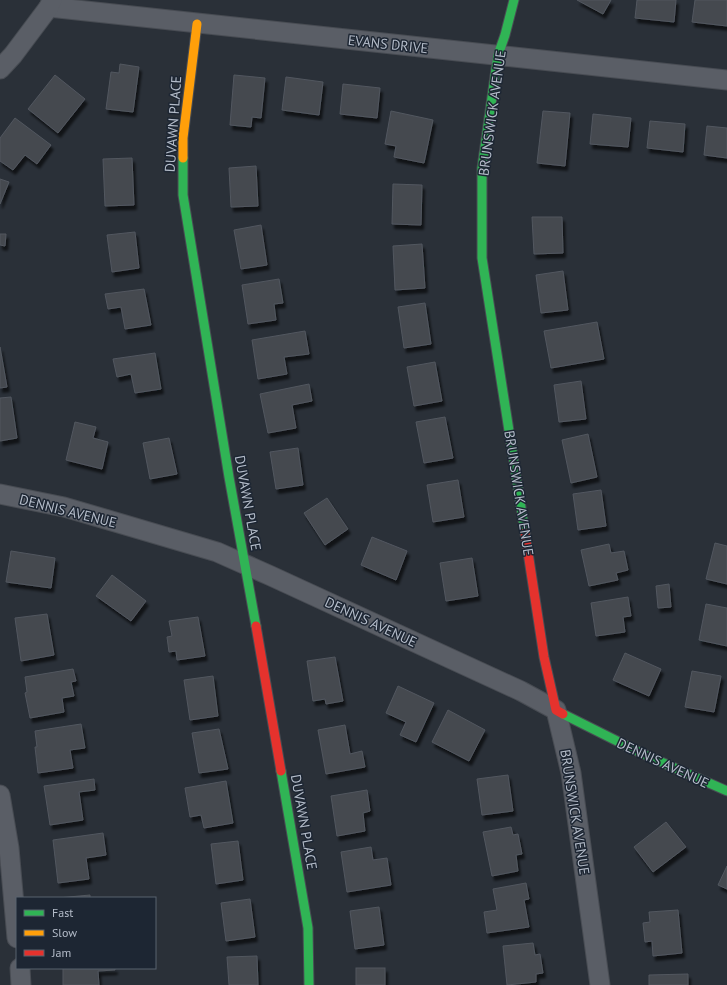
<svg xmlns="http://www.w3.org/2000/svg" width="727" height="985" viewBox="0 0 727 985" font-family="'PT Sans',sans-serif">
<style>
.building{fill:#444950;stroke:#52575f;filter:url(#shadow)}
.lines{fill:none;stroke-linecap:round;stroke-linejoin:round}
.street-casing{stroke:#484c53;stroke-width:21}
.fast-casing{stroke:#484c53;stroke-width:11}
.slow-casing{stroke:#484c53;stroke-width:11}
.jam-casing{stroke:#484c53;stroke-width:11}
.street{stroke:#5a5e66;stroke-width:19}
.fast{stroke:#30b455;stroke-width:9}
.slow{stroke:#ff9f0a;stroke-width:9}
.jam{stroke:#e5322d;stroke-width:9}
.labels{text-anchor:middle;stroke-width:3;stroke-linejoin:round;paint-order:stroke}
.street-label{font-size:14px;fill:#b4bcc9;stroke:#1d2633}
</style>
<defs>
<filter id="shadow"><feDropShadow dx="2.5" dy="4.5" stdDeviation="1" flood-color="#0009"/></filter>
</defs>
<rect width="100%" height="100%" fill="#2a3038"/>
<g class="building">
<path d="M577,0H611L603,14Z"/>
<path d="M637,0H676L674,22L635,18Z"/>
<path d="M695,0H727V26L692,22Z"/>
<path d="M120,64L139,67L133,112L106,109L111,72L119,73Z"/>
<path d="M55,75L85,99L58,133L28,109Z"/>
<path d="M234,75L265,78L261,118L252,117L251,127L230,125Z"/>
<path d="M286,77L323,82L319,115L282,110Z"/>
<path d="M343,84L380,88L377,118L340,114Z"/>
<path d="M391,111L433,120L424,163L394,157L396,146L385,144Z"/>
<path d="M543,111L570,113L565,166L537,163Z"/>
<path d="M593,114L631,118L628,147L590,144Z"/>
<path d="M15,118L51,145L37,164L25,155L13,170L0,161V138Z"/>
<path d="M650,121L685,124L683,152L647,148Z"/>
<path d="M707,126L727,128V158L704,155Z"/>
<path d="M132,158L134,205L105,206L103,159Z"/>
<path d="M256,166L258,206L231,207L229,168Z"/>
<path d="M0,179L9,182L0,204Z"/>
<path d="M393,184L422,185L421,225L392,224Z"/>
<path d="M532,217H562L563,253L534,254Z"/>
<path d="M261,225L267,265L241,269L234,230Z"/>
<path d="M135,232L139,268L112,272L107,235Z"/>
<path d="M0,234H6L5,246L0,245Z"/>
<path d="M422,244L425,288L395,290L393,246Z"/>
<path d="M563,271L568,310L541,313L536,275Z"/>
<path d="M279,279L283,303L274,304L276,320L248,324L242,285Z"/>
<path d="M144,289L151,325L125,329L121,307L108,309L105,294Z"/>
<path d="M425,303L431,344L404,348L398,307Z"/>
<path d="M597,322L604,359L551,368L544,331Z"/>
<path d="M305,331L309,354L284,357L287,374L258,379L252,340Z"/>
<path d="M0,347L7,387L0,388Z"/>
<path d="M155,353L161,389L135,393L131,374L117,377L113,359Z"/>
<path d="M435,362L442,401L414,406L407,367Z"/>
<path d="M581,381L586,419L559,422L554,385Z"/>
<path d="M309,384L312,401L292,405L296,428L268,433L260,394Z"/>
<path d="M11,397L17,438L0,441V398Z"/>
<path d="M445,417L453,458L424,463L416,422Z"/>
<path d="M75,422L96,427L93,438L108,442L102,469L66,460Z"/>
<path d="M588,434L597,477L571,483L562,440Z"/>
<path d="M169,438L177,474L150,479L143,443Z"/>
<path d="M298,448L303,485L276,489L270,452Z"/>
<path d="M458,480L464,517L433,522L427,485Z"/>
<path d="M601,490L606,526L578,530L573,494Z"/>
<path d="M327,498L348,529L325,545L304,513Z"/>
<path d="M372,537L407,551L396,580L361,565Z"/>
<path d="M715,543L727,546V584L706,579Z"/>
<path d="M609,544L611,553L624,551L628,570L616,573L618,580L589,586L581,550Z"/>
<path d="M11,551L55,558L51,588L6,582Z"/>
<path d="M472,558L478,596L446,601L440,563Z"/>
<path d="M112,575L146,601L131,621L96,596Z"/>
<path d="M669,584L671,607L658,608L656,586Z"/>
<path d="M628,597L631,616L623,617L625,632L596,636L591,603Z"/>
<path d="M706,604L727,608V646L699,640Z"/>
<path d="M47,614L54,655L21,661L15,618Z"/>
<path d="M198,617L205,656L177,660L176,651L169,652L167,637L172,636L169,621Z"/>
<path d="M625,653L661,669L649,696L613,680Z"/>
<path d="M335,657L343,701L326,704L325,699L313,701L307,661Z"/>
<path d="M73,669L76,681L71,682L74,696L62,698L64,712L30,718L25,693L27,692L25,677Z"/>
<path d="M692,671L721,676L714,712L685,707Z"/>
<path d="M213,676L218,716L190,720L184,680Z"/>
<path d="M398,686L434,703L416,742L400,735L406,722L386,713Z"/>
<path d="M448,710L485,730L469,761L432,742Z"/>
<path d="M81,724L85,748L70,750L73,768L38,773L35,747H37L35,731Z"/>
<path d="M345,725L350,754L362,751L365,767L326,774L318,730Z"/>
<path d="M219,729L228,769L199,773L192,733Z"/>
<path d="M508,775L513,811L482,815L477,779Z"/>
<path d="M94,779L95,790L79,792L83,820L50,825L44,786Z"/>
<path d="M226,781L233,823L204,828L201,815L190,817L185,788Z"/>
<path d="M367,790L370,811L363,813L365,831L337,836L331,796Z"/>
<path d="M666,822L686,847L653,872L634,847Z"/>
<path d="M511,827L513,835L518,834L522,854L516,855L518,871L492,876L483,832Z"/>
<path d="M103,833L106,855L86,858L89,879L58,883L53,840Z"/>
<path d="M238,841L243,880L216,884L211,844Z"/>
<path d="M371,847L373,860L387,858L391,885L347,892L341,852Z"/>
<path d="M727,866V889L718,885Z"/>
<path d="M526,883L529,899L524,900L529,927L487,933L484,912L497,910L493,889Z"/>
<path d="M90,895V898H58Z"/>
<path d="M250,899L255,937L226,941L221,903Z"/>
<path d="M379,907L384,945L355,949L350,911Z"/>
<path d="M678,910L682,953L653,956L652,941L645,942L643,923L650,922L649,912Z"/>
<path d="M533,943L535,955L540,954L543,973L536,974V982L507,985L503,946Z"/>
<path d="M257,956L258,985H229L227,957Z"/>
<path d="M63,968H115V970L98,971L99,985H63Z"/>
<rect x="356" y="968" width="29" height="17"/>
<path d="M688,974V985H649V975Z"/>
</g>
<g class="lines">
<defs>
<g id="street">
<path d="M49,7L727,80"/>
<path d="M0,69L13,55L49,7L52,0"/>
<path d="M0,494L64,507L217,552L271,576L521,691L556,710L571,773L600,985"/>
<path d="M0,795L9,848L17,938"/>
<path d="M20,968L21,985"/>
</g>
<g id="fast">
<path d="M514,0L505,35L498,55L482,168V258L525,533"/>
<path d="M183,158V195L229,477L256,626"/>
<path d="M563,714L641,753L727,791"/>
<path d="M281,771L308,928L309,985"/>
</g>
<path id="slow" d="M183,158V138L197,24"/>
<g id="jam">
<path d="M525,533L544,657L556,710L563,714"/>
<path d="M256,626L281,771"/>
</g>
</defs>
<use href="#street" class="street-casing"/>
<use href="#fast" class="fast-casing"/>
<use href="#slow" class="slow-casing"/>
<use href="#jam" class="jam-casing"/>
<use href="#street" class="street"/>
<use href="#fast" class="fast"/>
<use href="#slow" class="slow"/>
<use href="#jam" class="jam"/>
</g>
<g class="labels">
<g class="street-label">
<text transform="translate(388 44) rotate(6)" y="5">EVANS DRIVE</text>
<text transform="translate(492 113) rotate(-82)" y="5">BRUNSWICK AVENUE</text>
<text transform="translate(173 124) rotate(-86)" y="5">DUVAWN PLACE</text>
<text transform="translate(519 493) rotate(81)" y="5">BRUNSWICK AVENUE</text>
<text transform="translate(248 503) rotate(80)" y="5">DUVAWN PLACE</text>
<text transform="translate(68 511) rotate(14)" y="5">DENNIS AVENUE</text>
<text transform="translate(371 622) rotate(25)" y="5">DENNIS AVENUE</text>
<text transform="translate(663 763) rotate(25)" y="5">DENNIS AVENUE</text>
<text transform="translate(575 812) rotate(81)" y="5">BRUNSWICK AVENUE</text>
<text transform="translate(304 822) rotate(80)" y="5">DUVAWN PLACE</text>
</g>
</g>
<rect x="16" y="897" width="140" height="72" fill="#1d2633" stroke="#59626f"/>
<rect x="24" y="910" width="20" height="6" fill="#30b455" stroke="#59626f"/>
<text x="52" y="917" font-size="12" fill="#b4bcc9">Fast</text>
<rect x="24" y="930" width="20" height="6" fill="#ff9f0a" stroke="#59626f"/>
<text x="52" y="937" font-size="12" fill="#b4bcc9">Slow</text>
<rect x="24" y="950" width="20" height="6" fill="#e5322d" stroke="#59626f"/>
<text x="52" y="957" font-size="12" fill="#b4bcc9">Jam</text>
</svg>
